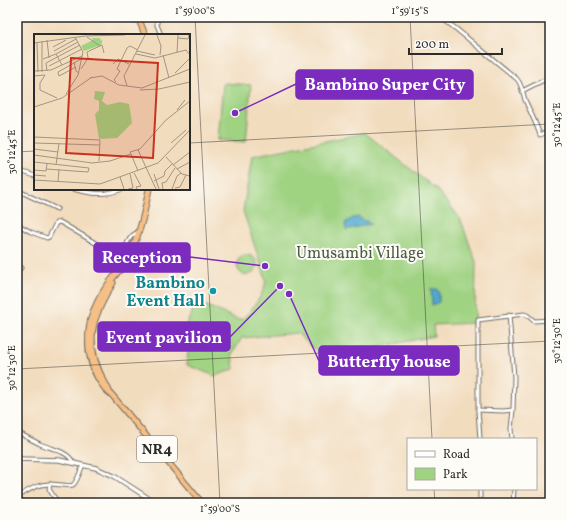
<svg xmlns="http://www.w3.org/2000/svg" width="567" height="520" viewBox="0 0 567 520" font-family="Vollkorn,serif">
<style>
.green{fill:#9fd281;stroke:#657e56}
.water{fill:#51a8ce;stroke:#3e6a7c}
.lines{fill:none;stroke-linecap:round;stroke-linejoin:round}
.minor-casing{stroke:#71695e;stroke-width:5}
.tertiary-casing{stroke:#71695e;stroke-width:5.5}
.trunk-casing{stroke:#71695e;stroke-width:7}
.minor{stroke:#fff;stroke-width:3}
.tertiary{stroke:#fff;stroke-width:3.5}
.trunk{stroke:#f5bf86;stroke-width:5}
.ticks{fill:none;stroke:#2b2b2b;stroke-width:1;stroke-opacity:0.45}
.culture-dot{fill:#0f9aa8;stroke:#fdfcf7;stroke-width:1.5}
.labels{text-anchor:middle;stroke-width:4;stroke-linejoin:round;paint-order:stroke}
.shield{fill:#fdfcf7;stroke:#6a6a68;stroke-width:1}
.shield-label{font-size:15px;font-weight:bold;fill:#2b2b2b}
.park-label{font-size:16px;fill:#4e5d45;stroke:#fdfcf7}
.culture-label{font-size:16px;font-weight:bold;fill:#0d838f;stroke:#fdfcf7;text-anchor:end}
.inset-road{fill:none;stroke:#a29583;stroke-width:1}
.view{fill:#c8321e;fill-opacity:0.15;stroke:#c8321e;stroke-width:2}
.inset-edge{fill:none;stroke:#2b2b2b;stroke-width:2}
.leader{fill:none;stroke:#7b2cbf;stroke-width:1.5}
.callout-dot{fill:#7b2cbf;stroke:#fdfcf7;stroke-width:1.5}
.callout{fill:#7b2cbf;stroke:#7b2cbf;stroke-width:1.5}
.callout-label{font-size:17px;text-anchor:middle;font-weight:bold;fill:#fff}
.neatline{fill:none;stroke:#2b2b2b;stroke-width:1.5}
.ticks-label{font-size:10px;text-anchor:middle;fill:#2b2b2b}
</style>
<rect width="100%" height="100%" fill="#fdfcf7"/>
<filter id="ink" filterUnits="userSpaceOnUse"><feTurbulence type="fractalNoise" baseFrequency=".025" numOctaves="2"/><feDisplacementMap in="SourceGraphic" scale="8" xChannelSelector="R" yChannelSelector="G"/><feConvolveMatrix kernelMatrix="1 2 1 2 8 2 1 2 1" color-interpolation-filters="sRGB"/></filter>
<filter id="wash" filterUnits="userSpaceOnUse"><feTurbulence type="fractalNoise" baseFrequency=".012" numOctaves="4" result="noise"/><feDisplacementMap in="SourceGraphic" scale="16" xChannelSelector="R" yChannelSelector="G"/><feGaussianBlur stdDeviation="0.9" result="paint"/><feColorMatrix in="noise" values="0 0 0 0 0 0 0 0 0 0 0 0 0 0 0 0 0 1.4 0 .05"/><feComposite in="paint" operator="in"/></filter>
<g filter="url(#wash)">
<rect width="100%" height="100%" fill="#f2dcbe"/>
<g class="green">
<path d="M223,83L251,85L246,142L218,140Z"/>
<path d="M365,133L437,190L460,218L476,262L475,323L433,325L434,336L324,358L297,333L242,338L232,354L234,369L215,376L187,365L188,345L186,324L192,313L193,305L207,306L237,319H243C253,307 264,296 266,280L243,211L252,156Z"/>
<circle cx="247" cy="265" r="10"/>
</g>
<g class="water">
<path d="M358,217L364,221H367L371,224L346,230L345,225L346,222L353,218Z"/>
<path d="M431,289H437L439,292V302L432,305Z"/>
</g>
</g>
<g filter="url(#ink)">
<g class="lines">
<defs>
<g id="minor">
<path d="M157,17V25L161,35"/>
<path d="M440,17L455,28L517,79C522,85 523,93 525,100C530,111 536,123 540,135L550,131"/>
<path d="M522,91L550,77"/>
<path d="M17,170L35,176"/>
<path d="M73,189C92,194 104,196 123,189"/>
<path d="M17,190L57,209"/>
<path d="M17,224L31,232L47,238L49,237L56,223L60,222L119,257C127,249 127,235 139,232"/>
<path d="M17,264L21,268"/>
<path d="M509,315L514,377L513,410L511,429L512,439"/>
<path d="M478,410L503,411L513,410"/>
<path d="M17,432C24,436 32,440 40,444C52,449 67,451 73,462"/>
<path d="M480,439L478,410V320L524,314L527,315L534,321L550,320"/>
<path d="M50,484L49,489L58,503"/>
<path d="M17,493L23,503"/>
<path d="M19,496C29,490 39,483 51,484C57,484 69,487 73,485C77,482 81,469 83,465"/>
<path d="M480,503V489"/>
<path d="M513,503L514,489"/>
</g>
<path id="tertiary" d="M17,459L59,460L96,468L114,476L156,503"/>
<g id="trunk">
<path d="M138,17L145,35"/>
<path d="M121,268C113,278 104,288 98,301C84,327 85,362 103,386C105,390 109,392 112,395L202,503"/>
<path d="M120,270C124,263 129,256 132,249C141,230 145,209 149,189"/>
<path d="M109,391C106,384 102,378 99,371C84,336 95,313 113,283"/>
</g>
</defs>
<use href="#minor" class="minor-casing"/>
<use href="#tertiary" class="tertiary-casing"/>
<use href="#trunk" class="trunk-casing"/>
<use href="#minor" class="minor"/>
<use href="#tertiary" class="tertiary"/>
<use href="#trunk" class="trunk"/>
</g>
</g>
<path class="ticks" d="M195,17L220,503M410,17L432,439M189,143L550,124M17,152L35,151M17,369L550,341M434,489L435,503"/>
<circle class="culture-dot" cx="213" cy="291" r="4"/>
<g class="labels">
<rect class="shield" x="137" y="436" width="40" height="26" rx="3"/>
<g class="shield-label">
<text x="157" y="454">NR4</text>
</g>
<g class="park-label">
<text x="360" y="258">Umusambi Village</text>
</g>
<g class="culture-label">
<text x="205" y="288">Bambino<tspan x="205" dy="18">Event Hall</tspan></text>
</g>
</g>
<g transform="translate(34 34)">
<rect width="156" height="156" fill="#f2dcbe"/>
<path d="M58,4H66L67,7L69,5L67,11L50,17L47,12L59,6ZM61,57L71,58L68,67L73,71L86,68L95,70L98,89L83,104L65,105L61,80L65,76V67L60,65Z" fill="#9fd281"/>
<path class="inset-road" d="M123,1L127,12L126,21M53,3L66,12M144,4L154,5L155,1M13,6L15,24M8,7V38M0,9L51,2L91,1M3,9L4,38M19,13L32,6M20,17L42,5M103,17L121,21M143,18L144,1M22,20L44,8M102,20L121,24L152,16L156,21M129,21L135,44M54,24L53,18L68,11L70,19M9,25L22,20L28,31M40,28L42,37L45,39M79,30L84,25L95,30M15,32L48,15M42,33L25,42L24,38L47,25M47,35L54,24L64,26M0,37L17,36L48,22M13,37L12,29L46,11M141,39L156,24M0,42L11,41L6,49V56L23,64M56,44L68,42L85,51L108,54L156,35M82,48L80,46L86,37L83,35L93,14L96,12L104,16M93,52L90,42L111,1M106,56L125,55L156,48M32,60L44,41L49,18L41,3M0,73L28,64L58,43M143,76L151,66M0,103L66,106L65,127M0,109L66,111M137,109L152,96M0,115L24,118M104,116L122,155M97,120L104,137M0,121L58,129L76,127L97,120L96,118L106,115L132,86L156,67M132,123L148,140L156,142M0,128L55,134L54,138L12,135M22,131L25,109M139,131L156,118M143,135L156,128M0,136L12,137L13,130M100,139L107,152L102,153L103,155M120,140L125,155M0,141L12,142M86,143L90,155M0,146L66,150L124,129L156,96M120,147L130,142L131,137L138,130M24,148L25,135M141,154L146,153L152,141M94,155L99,154L96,140M129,155L128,149L132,148L141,134M138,155L143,142L147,139"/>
<path class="view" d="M37,24L124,29L119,124L32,119Z"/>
<rect width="156" height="156" class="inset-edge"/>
</g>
<path class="leader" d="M235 113L296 84M265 266L190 257M280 286L230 337M289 294L319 361"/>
<g class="callout-dot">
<circle cx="235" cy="113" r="4"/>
<circle cx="265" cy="266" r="4"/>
<circle cx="280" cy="286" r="4"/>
<circle cx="289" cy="294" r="4"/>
</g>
<g class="callout">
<rect x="296" y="70" width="177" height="29" rx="4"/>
<rect x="94" y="243" width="96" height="29" rx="4"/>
<rect x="98" y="322" width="132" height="29" rx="4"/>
<rect x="319" y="346" width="140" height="29" rx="4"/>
</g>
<g class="callout-label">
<text x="385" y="90">Bambino Super City</text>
<text x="142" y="263">Reception</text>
<text x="164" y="343">Event pavilion</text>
<text x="389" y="367">Butterfly house</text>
</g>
<rect width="567" height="520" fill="none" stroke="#fdfcf7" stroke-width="44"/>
<rect x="407" y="438" width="130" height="52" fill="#fdfcf7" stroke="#a9a8a5"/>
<rect x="415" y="451" width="20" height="6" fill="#ffffff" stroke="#a9a8a5"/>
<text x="443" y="458" font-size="12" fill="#2b2b2b">Road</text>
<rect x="415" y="468" width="20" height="12" fill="#9fd281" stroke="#a9a8a5"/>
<text x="443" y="478" font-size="12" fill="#2b2b2b">Park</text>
<path d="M409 48v6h93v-6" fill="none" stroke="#2b2b2b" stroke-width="2"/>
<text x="415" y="48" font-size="12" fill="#2b2b2b" stroke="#fdfcf7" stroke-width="3" paint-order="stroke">200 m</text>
<rect x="22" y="22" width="523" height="476" class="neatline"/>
<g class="ticks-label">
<text x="195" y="14">1°59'00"S</text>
<text x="410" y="14">1°59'15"S</text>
<text transform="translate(556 125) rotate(-90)" y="4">30°12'45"E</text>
<text transform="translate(11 152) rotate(-90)" y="4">30°12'45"E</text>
<text transform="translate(556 341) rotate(-90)" y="4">30°12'30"E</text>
<text transform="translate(11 368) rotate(-90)" y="4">30°12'30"E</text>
<text x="220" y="512">1°59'00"S</text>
</g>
</svg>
